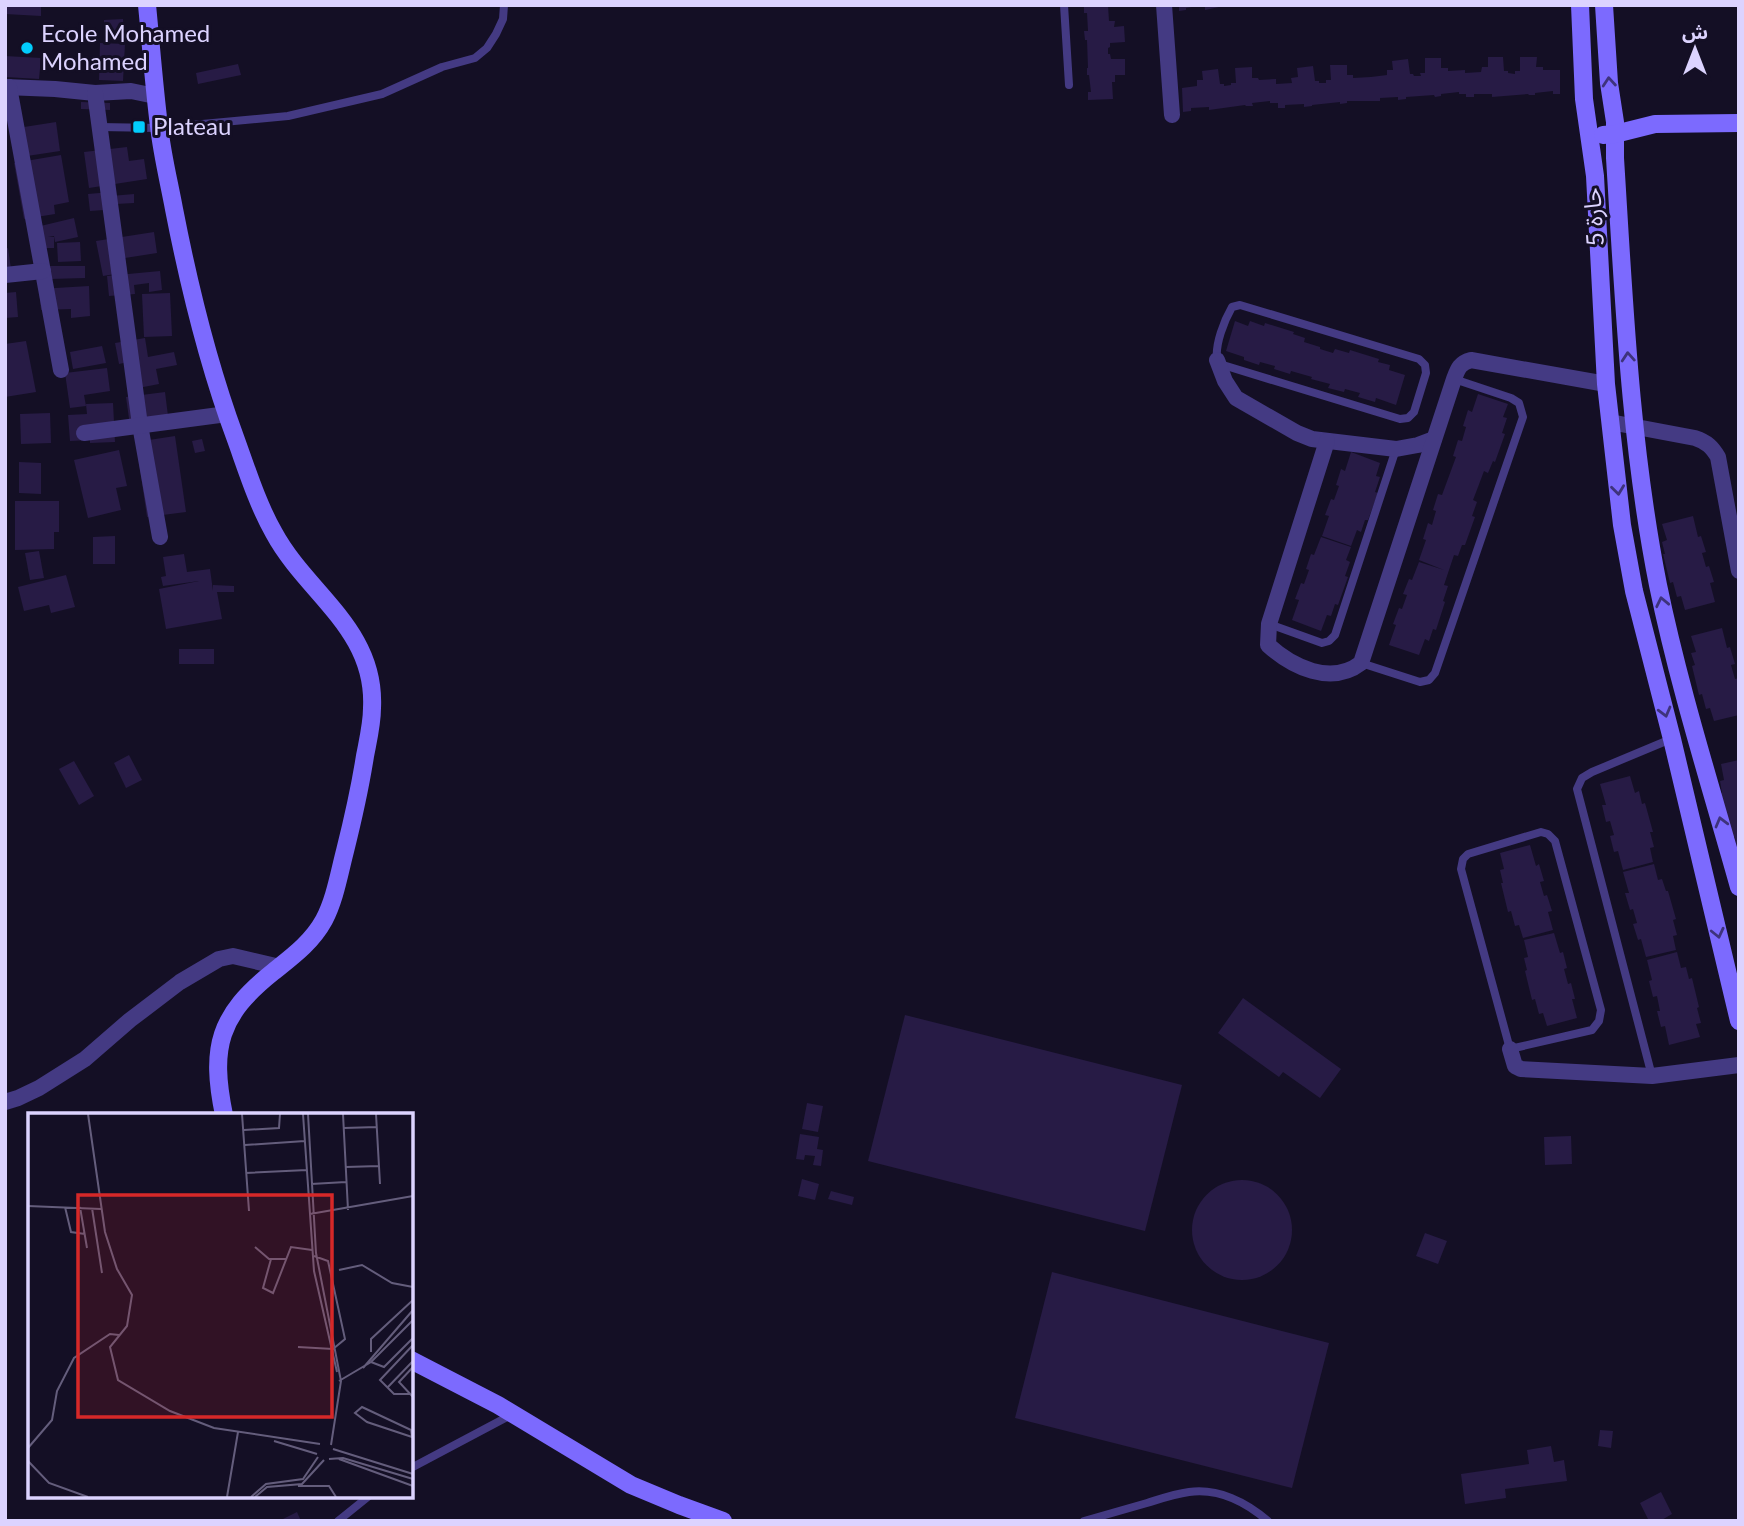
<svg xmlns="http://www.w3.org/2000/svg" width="1744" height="1526" viewBox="0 0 1744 1526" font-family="Lato,'Noto Sans Arabic',sans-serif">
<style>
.building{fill:#271b45}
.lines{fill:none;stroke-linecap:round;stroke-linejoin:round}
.lane{stroke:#443a83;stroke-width:8}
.street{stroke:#443a83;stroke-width:16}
.secondary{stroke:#7c6afe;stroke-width:18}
.oneway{stroke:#3e337c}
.poi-dot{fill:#02ccfc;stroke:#140f25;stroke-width:2.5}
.labels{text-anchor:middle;stroke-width:6;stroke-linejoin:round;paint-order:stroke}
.poi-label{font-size:24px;fill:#dcd3ff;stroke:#140f25;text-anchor:start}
.street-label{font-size:24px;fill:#dcd3ff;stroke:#140f25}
.inset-road{fill:none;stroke:#645d7c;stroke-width:2}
.view{fill:#d62828;fill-opacity:0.15;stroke:#d62828;stroke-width:3.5}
.inset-edge{fill:none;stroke:#dcd3ff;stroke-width:3.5}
</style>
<rect width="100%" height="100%" fill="#140f25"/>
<g class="building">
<path d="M5,5H41V16L5,14Z"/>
<path d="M1084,5H1108L1109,21H1115L1114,27L1124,26L1125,42L1110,43V47L1108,48V54H1110L1111,59H1125V75H1115V82H1112L1113,99L1088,100V92H1091L1089,75H1087V68H1088L1087,40H1085L1084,31H1088L1087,13H1084Z"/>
<path d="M1179,5H1192V7L1186,8V10L1179,11Z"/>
<path d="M1205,5H1219V7L1205,10Z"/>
<path d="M123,19L124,35L104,36V20Z"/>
<path d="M100,43L125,44L123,81L99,80Z"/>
<path d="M5,56L41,58L39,79L5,77Z"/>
<path d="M1488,57H1503L1504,71H1508V73L1515,74V71H1520V57H1537L1536,67H1543V70H1560V94H1553V91L1535,93V95H1529L1528,94L1492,97V94H1474V97H1466V94H1459V92L1441,94V96L1435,97L1434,95L1406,97V99L1398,100V97L1380,98V101H1347V103L1340,104V102L1312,105V106L1304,107V104L1285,105V108H1278V103H1270V101L1252,103L1253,106H1246L1245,105L1209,110V107L1191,108V111L1183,112L1182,88L1197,86V80H1203L1202,71L1218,69L1220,84H1224V86L1231,85V83H1236L1235,68L1252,67V78H1258L1259,80L1276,79V84L1292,83L1291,78L1298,77L1297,68L1313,66L1315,81H1319V83H1326V80H1331L1330,65H1347V75H1353V78L1371,77L1387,75V70H1393L1392,61L1408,59L1410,74H1413L1414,76H1421L1420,73H1425V58H1441V68H1448V71L1465,70V73L1481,72L1482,67H1488Z"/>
<path d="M238,64L241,75L198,84L196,73Z"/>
<path d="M81,102L110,103V110L81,109Z"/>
<path d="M56,122L60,151L27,156L24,127Z"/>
<path d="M127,147L129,161L144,159L147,179L89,188L84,152Z"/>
<path d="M61,155L69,202L54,205L55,214L24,219L14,163Z"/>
<path d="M111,192V196L134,194V203L116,204L117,209L90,211L88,194Z"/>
<path d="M74,218L78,237L55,242L54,236L48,237H54V248H39L28,229Z"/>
<path d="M154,232L157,253L125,258L127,272L103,276L96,241Z"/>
<path d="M80,242L81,261L58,262L57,243Z"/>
<path d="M8,248L11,269L5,270V249Z"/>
<path d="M50,266H85V278L50,279Z"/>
<path d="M160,271L162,290L149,292V283L134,285L135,294L109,296L107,276Z"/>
<path d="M89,286L90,316L71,318V309L41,310L39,289Z"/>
<path d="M16,292L18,317L5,318V293Z"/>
<path d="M170,293L172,336L144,337L142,294Z"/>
<path d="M1235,321L1248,326L1250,321L1264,326L1265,323L1294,332L1293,334L1305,338L1304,342L1320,347V349L1333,353L1335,349L1349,353L1350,350L1379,359L1378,362L1390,365L1389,370L1405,375L1396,405L1376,398L1375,402L1358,397L1360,393L1345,389L1344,392L1328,388L1330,384L1311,379L1312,377L1291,371L1290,374L1274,369L1275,366L1260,362L1259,365L1244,360V357L1226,351Z"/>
<path d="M145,338L148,357L174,352L177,365L156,369L159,384L128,390L125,371L135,370L133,361L119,364L115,343Z"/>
<path d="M26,341L36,392L5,397V344Z"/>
<path d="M102,346L106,363L73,369L70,352Z"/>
<path d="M107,368L110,391L84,395L86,406L70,408L65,373Z"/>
<path d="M165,392L168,416L131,433L126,397Z"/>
<path d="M1478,394L1508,404L1503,417L1507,418L1502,433L1505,434L1495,462L1493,461L1488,473L1484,471L1478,487L1473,500L1477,502L1472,516L1475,517L1465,545H1462L1458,556L1454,555L1444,585L1448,586L1443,601L1445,602L1436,630L1433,629L1429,641L1425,639L1419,655L1389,645L1396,625L1393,624L1399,608L1402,609L1407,595L1403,594L1409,579L1412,580L1419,562L1444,570L1419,560L1426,540L1423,539L1428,523L1432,525L1436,511L1433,510L1438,494L1442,495L1456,457L1453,456L1458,440L1462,441L1466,427L1463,426L1468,410L1472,412Z"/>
<path d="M113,403L115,442L90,443V440L70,441L68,415L87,414L86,404Z"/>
<path d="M50,413L51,443L21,444L20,414Z"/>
<path d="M175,436L186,512L147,517L136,442Z"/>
<path d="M202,439L205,451L195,453L192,441Z"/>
<path d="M119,450L127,486L116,488L121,510L88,518L74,460Z"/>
<path d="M1351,452L1380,463L1376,476L1380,477L1375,492L1378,493L1368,520H1365L1361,532L1357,530L1351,546L1322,536L1329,516L1325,515L1331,499L1334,500L1339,486L1336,485L1341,469L1345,471Z"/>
<path d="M19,462L41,463V494L19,493Z"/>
<path d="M15,501H59V532H54V549L15,550Z"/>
<path d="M1693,516L1698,537L1701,536L1706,552L1702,553L1706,567L1709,566L1714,582L1710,583L1715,602L1685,610L1681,596L1677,597L1673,582L1670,583L1663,554H1665L1662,542L1667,540L1662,524Z"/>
<path d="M115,536V564H93V537Z"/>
<path d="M1321,537L1351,547L1346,560L1350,562L1345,576L1348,577L1338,605L1335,604L1331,616L1327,615L1321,631L1292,620L1299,600L1295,599L1301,583L1304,584L1309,570L1306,569L1311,554L1314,555Z"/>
<path d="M39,551L44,578L30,580L25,553Z"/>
<path d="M184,554L187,572L210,569L213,591V585L234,586V592H217L222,619L166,629L159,589L199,581L163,586L161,577L166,576L163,557Z"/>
<path d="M66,575L75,607L51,613L49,605L24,611L18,587Z"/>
<path d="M1722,628L1727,648L1730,647L1735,664L1731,665L1735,679L1739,678V715L1714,721L1710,708L1706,709L1702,694L1699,695L1692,666L1695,665L1691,653L1696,652L1691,636Z"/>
<rect x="179" y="649" width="35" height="15"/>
<path d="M129,755L142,780L126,788L114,763Z"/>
<path d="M1739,760V851H1737L1735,837L1730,838L1719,794L1722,793L1720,781L1724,780L1721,764Z"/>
<path d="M74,761L94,796L79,805L59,769Z"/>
<path d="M1630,776L1635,793L1639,791L1642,804L1645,803L1653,832H1650L1654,847L1650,848L1653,862L1623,870L1618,851L1614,852L1610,836L1614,835L1610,821L1606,822L1602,805H1606L1600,784Z"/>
<path d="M1530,845L1536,866L1539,864L1544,881L1540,882L1544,896L1547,895L1552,911L1548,912L1553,930L1523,938L1519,925L1515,926L1511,911L1508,912L1501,883H1503L1500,870L1504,869L1500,853Z"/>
<path d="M1654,864L1658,880L1662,879L1666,891H1668L1676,919L1673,920L1677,935L1673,936L1676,950L1646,957L1641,939L1638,940L1633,924L1637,923L1633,909L1630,910L1625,893H1629L1623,872Z"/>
<path d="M1554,933L1560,953L1563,952L1567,968L1564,969L1568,984L1571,983L1575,999H1572L1577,1018L1547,1026L1543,1013L1539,1014L1535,999L1532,1000L1525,971L1527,970L1524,958L1528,957L1524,940Z"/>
<path d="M1677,952L1681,968L1686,967L1689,979L1692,978L1699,1007L1697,1008L1701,1023L1696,1024L1700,1037L1669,1045L1665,1026L1661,1027L1657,1011H1660L1657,996L1653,997L1649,981L1652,980L1647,960Z"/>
<path d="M1243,998L1341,1069L1320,1098L1283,1072L1279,1077L1218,1033Z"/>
<path d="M905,1015L1182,1085L1145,1231L868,1161Z"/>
<path d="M807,1103L823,1106L818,1132L802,1129Z"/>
<path d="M800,1134L819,1137L817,1149L823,1150L821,1166L813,1165L815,1156L805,1155L804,1160L796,1159Z"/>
<path d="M1571,1136L1572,1164L1545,1165L1544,1137Z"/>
<path d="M802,1179L819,1184L815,1200L798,1196Z"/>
<circle cx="1242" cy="1230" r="50"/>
<path d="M831,1191L854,1197L852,1205L828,1199Z"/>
<path d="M1425,1233L1447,1241L1438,1264L1416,1256Z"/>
<path d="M1052,1272L1329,1343L1292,1488L1015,1418Z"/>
<path d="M1600,1430L1613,1431L1611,1448L1598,1446Z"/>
<path d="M1551,1446L1554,1462L1564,1460L1567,1481L1505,1489L1506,1498L1465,1504L1461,1474L1529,1464L1527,1450Z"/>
<path d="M1661,1492L1672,1514L1660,1521H1649L1640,1503Z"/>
<path d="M297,1512L301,1521H279Z"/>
</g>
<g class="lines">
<g class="lane">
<path d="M1064,5L1069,85"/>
<path d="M99,127L159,128L288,116L382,94L442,67L475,58L487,48L496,34L503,19L504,5"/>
<path d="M1240,305L1419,359L1425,365L1426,373L1414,412L1408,418L1400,419L1223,365L1217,360C1215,344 1224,321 1232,307Z"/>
<path d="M1269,624L1322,643L1329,641L1335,635L1396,449"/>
<path d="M1361,663L1420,682L1429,680L1435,673L1523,417L1519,403L1511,398L1454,379"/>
<path d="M1541,832L1548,834L1555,841L1601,1010L1599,1021L1592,1030L1510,1049L1461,869L1463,859L1468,854Z"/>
<path d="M1652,1076L1577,789L1582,778L1592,772L1671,739"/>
<path d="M411,1468L513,1414"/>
<path d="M338,1521L369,1496"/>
<path d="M1084,1521C1105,1515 1126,1509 1147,1503C1160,1499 1174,1494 1189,1492C1218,1488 1246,1502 1268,1521"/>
</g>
<g class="street">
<path d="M1164,5L1172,115"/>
<path d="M5,87L55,89L95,93L131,91L155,96"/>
<path d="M9,87L61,370"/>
<path d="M95,93L140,425L160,537"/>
<path d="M5,275L43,271"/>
<path d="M1217,360L1225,381L1236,398L1297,433L1312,439L1396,449L1418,445L1434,439"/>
<path d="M1610,422L1695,438C1707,442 1712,447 1718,457L1739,571"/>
<path d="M84,433L227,414"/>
<path d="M1327,441L1269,624L1268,645C1292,667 1331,686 1361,663L1454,379C1458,368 1460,363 1471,360L1606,384"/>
<path d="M1510,1049L1515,1066L1521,1069L1652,1076L1739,1065"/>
<path d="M5,1102L18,1098L39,1088L85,1059L130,1020L180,982L219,959L233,956L280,967"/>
</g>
<g class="secondary">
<path d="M147,5C151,45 154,86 159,126C162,154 169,182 174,209C189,286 208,364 235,437C247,470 257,503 274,533C307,594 376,629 372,708C372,724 368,740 365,756C360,788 353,819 345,851C339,874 335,899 324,920C312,942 293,956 273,972C219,1015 210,1047 224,1115"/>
<path d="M1580,5L1584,99L1595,176L1606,384L1622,525L1634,591L1672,739L1739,1021"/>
<path d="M1604,5L1609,83L1615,122V158C1624,301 1630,444 1658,585C1679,687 1711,787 1739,887"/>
<path d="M1603,135L1615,134L1655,124L1739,123"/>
<path d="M411,1360L498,1405L631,1485L679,1505L723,1521"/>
</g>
</g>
<defs><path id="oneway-chevron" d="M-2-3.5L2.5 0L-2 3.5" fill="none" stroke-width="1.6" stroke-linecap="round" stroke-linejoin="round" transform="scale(1.75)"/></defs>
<g class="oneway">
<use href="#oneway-chevron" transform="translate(1609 82) rotate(-95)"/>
<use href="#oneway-chevron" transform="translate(1628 357) rotate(-94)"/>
<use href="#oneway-chevron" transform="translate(1618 490) rotate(83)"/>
<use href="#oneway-chevron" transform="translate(1662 602) rotate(-102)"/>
<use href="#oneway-chevron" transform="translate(1665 712) rotate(75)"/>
<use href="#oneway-chevron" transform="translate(1721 822) rotate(-105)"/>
<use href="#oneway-chevron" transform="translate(1718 933) rotate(77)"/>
</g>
<g class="poi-dot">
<circle cx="27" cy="48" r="7"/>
<rect x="132" y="120" width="14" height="14" rx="3.5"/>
</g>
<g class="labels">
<g class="poi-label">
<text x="41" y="42">Ecole Mohamed<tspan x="41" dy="28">Mohamed</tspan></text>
<text x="153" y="135">Plateau</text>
</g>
<g class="street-label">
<text transform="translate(1594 217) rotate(-94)" y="8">حارة 5</text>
</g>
</g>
<g transform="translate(28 1113)">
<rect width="385" height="385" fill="#140f25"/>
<path class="inset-road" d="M60,1L77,119L89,156L104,182L99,213L82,234L90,267L142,298L186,315L292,331M214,1L221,98M275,1L286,158L309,259M280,1L288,140L313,268L303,332M315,1L320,97M348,1L352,71M316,15L349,14M216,17L251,15L252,1M217,32L277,28M318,54L351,53M218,60L279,57M283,71L318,69M0,93L73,96M37,94L43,119L57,121M52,94L59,135M64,95L74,160M282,101L385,83M227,134L241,146H259M243,146L235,175L245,180L263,134L284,137M311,157L334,152L364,170L385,174M270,234L305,236L317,226L300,148L286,143M343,239V226L385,187M343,249L356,254L385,225M385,254L371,269L385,284M335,255L385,197M311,268L343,249L385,207M359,275L385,248M382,281H366L352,267L385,232M334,294L383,317L384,324L339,309L327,300ZM246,328L289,341M0,335L24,307L29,278L46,245L82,221L91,222M305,336L385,361M301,346L315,345L385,366M311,346L385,373M0,348L21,370L60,384M270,373H301L308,384M199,384L210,319M223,384L238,371L275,366L290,344M227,384L239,374L274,371L296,347"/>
<path class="view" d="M50,82H304V304H50Z"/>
<rect width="385" height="385" class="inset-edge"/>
</g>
<rect width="1744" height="1526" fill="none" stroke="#dcd3ff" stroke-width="14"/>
<g transform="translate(1695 49)" stroke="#140f25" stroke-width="5" paint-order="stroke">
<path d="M0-5L12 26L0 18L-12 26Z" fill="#dcd3ff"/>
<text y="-10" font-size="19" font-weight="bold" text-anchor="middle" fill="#dcd3ff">ش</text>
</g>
</svg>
